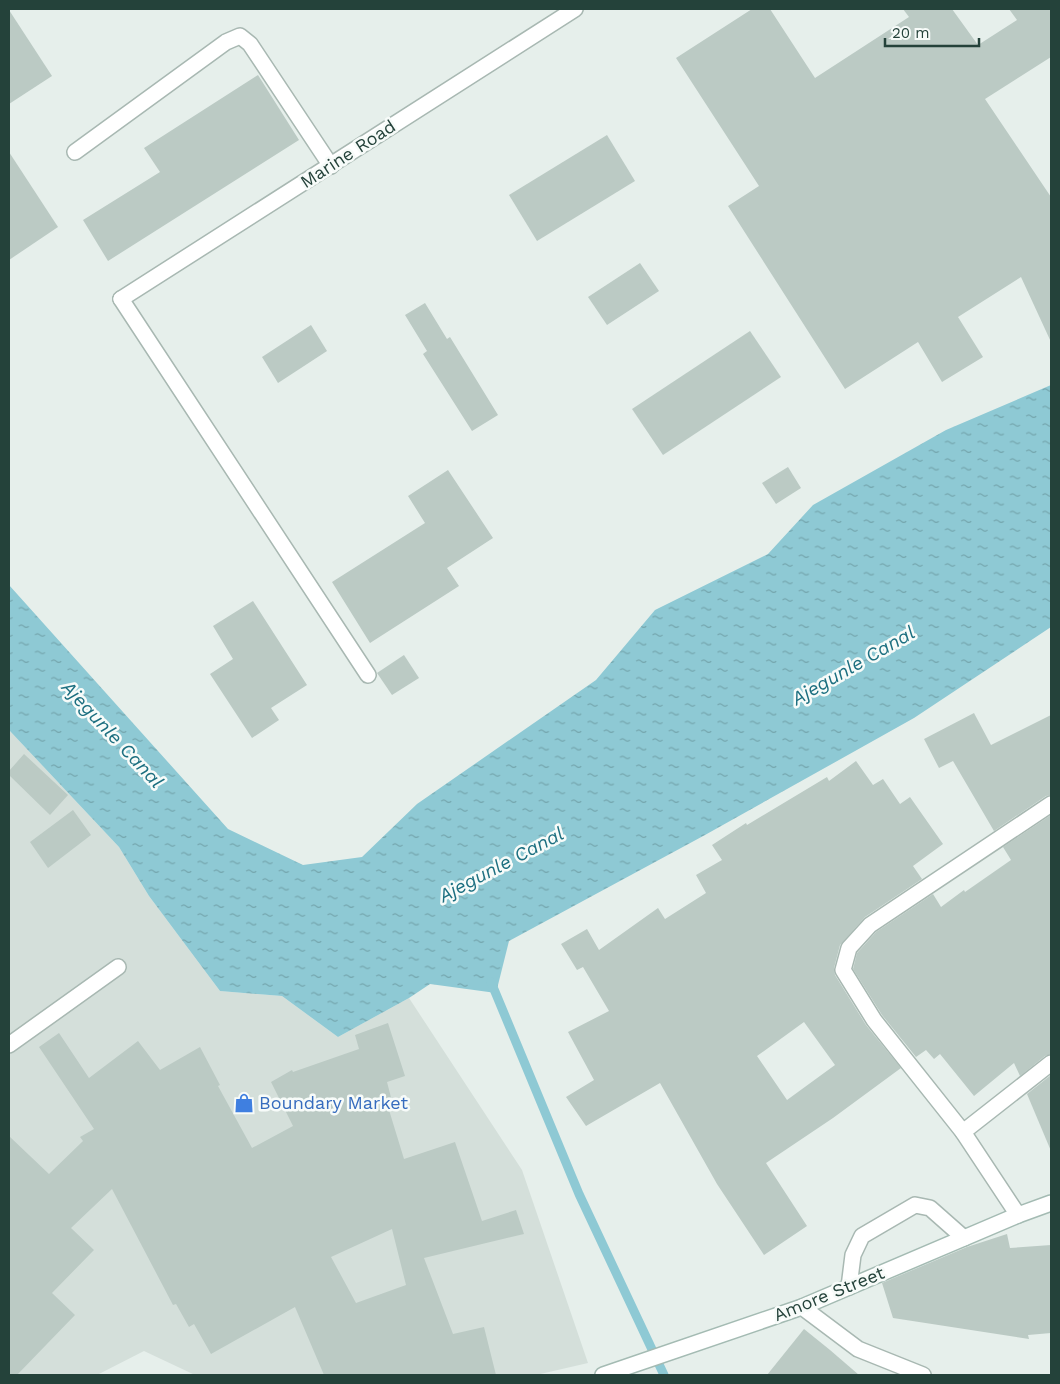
<svg xmlns="http://www.w3.org/2000/svg" width="1060" height="1384" viewBox="0 0 1060 1384" font-family="'Work Sans',sans-serif">
<style>
.built{fill:#d4dfda}
.water{fill:url(#water-ripples)}
.lines{fill:none;stroke-linecap:round;stroke-linejoin:round}
.stream{stroke:#8ec9d4;stroke-width:9}
.building{fill:#bbcac4;fill-rule:evenodd}
.service-casing{stroke:#a8b8b2;stroke-width:18}
.minor-casing{stroke:#a8b8b2;stroke-width:18}
.secondary-casing{stroke:#a4bbb3;stroke-width:18}
.service{stroke:#fff;stroke-width:15}
.minor{stroke:#fff;stroke-width:15}
.secondary{stroke:#fff;stroke-width:15}
.labels{text-anchor:middle;stroke-width:5;stroke-linejoin:round;paint-order:stroke}
.street-label{font-size:18px;fill:#24423a;stroke:#f7fbf9}
.shop-label{font-size:18px;fill:#366cbe;stroke:#f7fbf9;text-anchor:start}
.water-label{font-size:19px;font-style:italic;fill:#1c6f80;stroke:#f7fbf9}
</style>
<defs>
<pattern id="water-ripples" width="26" height="14" patternUnits="userSpaceOnUse" patternTransform="scale(1.25)"><rect width="26" height="14" fill="#8ec9d4"/><path d="M2 4q2-2 4 0t4 0M15 11q2-2 4 0t4 0" fill="none" stroke="#74a5ad"/></pattern>
</defs>
<rect width="100%" height="100%" fill="#e6efeb"/>
<path class="built" d="M9,730L119,847L149,896L220,991L282,996L338,1037L409,998L522,1170L588,1363L536,1375H195L144,1351L97,1375H9Z"/>
<path class="water" d="M1051,385V627L914,718L705,835L509,941L496,993L430,984L409,998L338,1037L282,996L220,991L149,896L119,847L9,730V585L228,829L303,865L362,857L417,804L596,680L655,610L768,554L813,505L946,430Z"/>
<g class="lines">
<path class="stream" d="M491,982L579,1194L664,1375"/>
</g>
<g class="building">
<path d="M752,9H770L815,78L909,17L903,9H952L978,45L1017,20L1009,9H1051V57L985,99L1051,197V342L1021,277L958,317L983,357L942,382L918,342L845,389L728,206L759,186L676,58Z"/>
<path d="M9,10L52,76L9,104Z"/>
<path d="M258,75L299,140L108,261L83,220L160,172L144,148Z"/>
<path d="M607,135L635,181L537,241L509,195Z"/>
<path d="M9,152L58,227L9,260Z"/>
<path d="M640,263L659,291L607,325L588,297Z"/>
<path d="M425,303L447,339L450,337L498,415L472,431L423,354L427,351L405,315Z"/>
<path d="M311,325L327,351L278,383L262,357Z"/>
<path d="M750,331L781,377L663,455L632,409Z"/>
<path d="M788,467L801,488L776,504L762,483Z"/>
<path d="M448,470L493,538L447,568L459,586L370,643L332,582L425,523L408,496Z"/>
<path d="M253,601L307,685L271,708L279,720L252,738L210,674L233,659L213,626Z"/>
<path d="M404,655L419,678L392,695L377,673Z"/>
<path d="M974,713L991,745L1051,715V795L1046,796L994,831L953,761L939,768L924,739Z"/>
<path d="M24,754L68,795L50,815L9,775V771Z"/>
<path d="M856,761L873,785L883,779L900,804L910,797L943,844L913,866L922,879L865,917L840,945L834,968L835,975L866,1025L901,1068L833,1118L766,1163L807,1226L764,1255L717,1184L660,1083L586,1126L566,1097L594,1080L568,1032L609,1011L583,967L577,970L561,944L587,929L599,950L658,908L665,919L706,893L696,875L722,860L712,845L746,823L747,825L827,777L829,781ZM804,1022L835,1065L787,1100L757,1056Z"/>
<path d="M73,810L91,835L48,868L30,842Z"/>
<path d="M1051,815V1054L1045,1056L1020,1076L1014,1063L974,1096L940,1054L934,1059L926,1050L916,1057L882,1015L853,969L857,953L876,932L933,894L941,907L964,890L965,892L1011,860L1003,847Z"/>
<path d="M388,1023L405,1076L387,1082L394,1109L389,1110L404,1159L455,1142L482,1221L516,1210L524,1234L424,1258L453,1334L484,1327L496,1375H324L295,1307L211,1354L194,1324L189,1327L176,1304L173,1305L112,1189L71,1228L94,1250L52,1293L75,1315L17,1375H9V1136L49,1174L83,1141L80,1137L94,1129L39,1047L59,1033L89,1078L138,1041L160,1070L200,1047L220,1085L218,1086L252,1148L293,1126L271,1082L292,1070L293,1072L359,1049L355,1035ZM392,1229L406,1285L356,1303L331,1257Z"/>
<path d="M1051,1075V1151L1027,1094Z"/>
<path d="M1007,1234L1010,1248L1051,1245V1333L1028,1335L1029,1339L893,1318L882,1283L967,1247Z"/>
<path d="M804,1329L830,1350L859,1375H767Z"/>
</g>
<g class="lines">
<defs>
<g id="service">
<path d="M75,152L226,42L240,36L250,44L331,166"/>
<path d="M121,299L368,675"/>
<path d="M9,1045L118,967"/>
<path d="M849,1287L853,1255L862,1236L915,1205L930,1208L964,1238"/>
</g>
<g id="minor">
<path d="M121,299L575,9"/>
<path d="M963,1132L1051,1063"/>
<path d="M1018,1215L963,1132L874,1020L843,970L849,948L870,925L1051,804"/>
<path d="M802,1307L858,1349L923,1375"/>
</g>
<path id="secondary" d="M603,1375L802,1307L1018,1215L1051,1203"/>
</defs>
<use href="#service" class="service-casing"/>
<use href="#minor" class="minor-casing"/>
<use href="#secondary" class="secondary-casing"/>
<use href="#service" class="service"/>
<use href="#minor" class="minor"/>
<use href="#secondary" class="secondary"/>
</g>
<defs>
<symbol id="shop-bare" viewBox="-9 -9 18 18"><path d="M-5-2.5h2.3a2.7 3.5 0 0 1 5.4 0H5L5.5 6h-11ZM-1.5-2.5h3a1.5 2.3 0 0 0-3 0Z" fill="#3f7fe0" stroke="#f7fbf9" stroke-width="2.5" paint-order="stroke"/></symbol>
</defs>
<g fill-rule="evenodd">
<use href="#shop-bare" x="230" y="1089" width="28" height="28"/>
</g>
<g class="labels">
<g class="street-label">
<text transform="translate(348 154) rotate(-33)" y="6">Marine Road</text>
<text transform="translate(829 1294) rotate(-22)" y="6">Amore Street</text>
</g>
<g class="shop-label">
<text x="259" y="1109">Boundary Market</text>
</g>
<g class="water-label">
<text transform="translate(853 665) rotate(-30)" y="7">Ajegunle Canal</text>
<text transform="translate(113 734) rotate(47)" y="7">Ajegunle Canal</text>
<text transform="translate(501 864) rotate(-28)" y="7">Ajegunle Canal</text>
</g>
</g>
<rect width="1060" height="1384" fill="none" stroke="#24423a" stroke-width="20"/>
<path d="M885 38v8h94v-8" fill="none" stroke="#24423a" stroke-width="2.5"/>
<text x="892" y="38" font-size="15" fill="#24423a" stroke="#f7fbf9" stroke-width="4" paint-order="stroke">20 m</text>
</svg>
